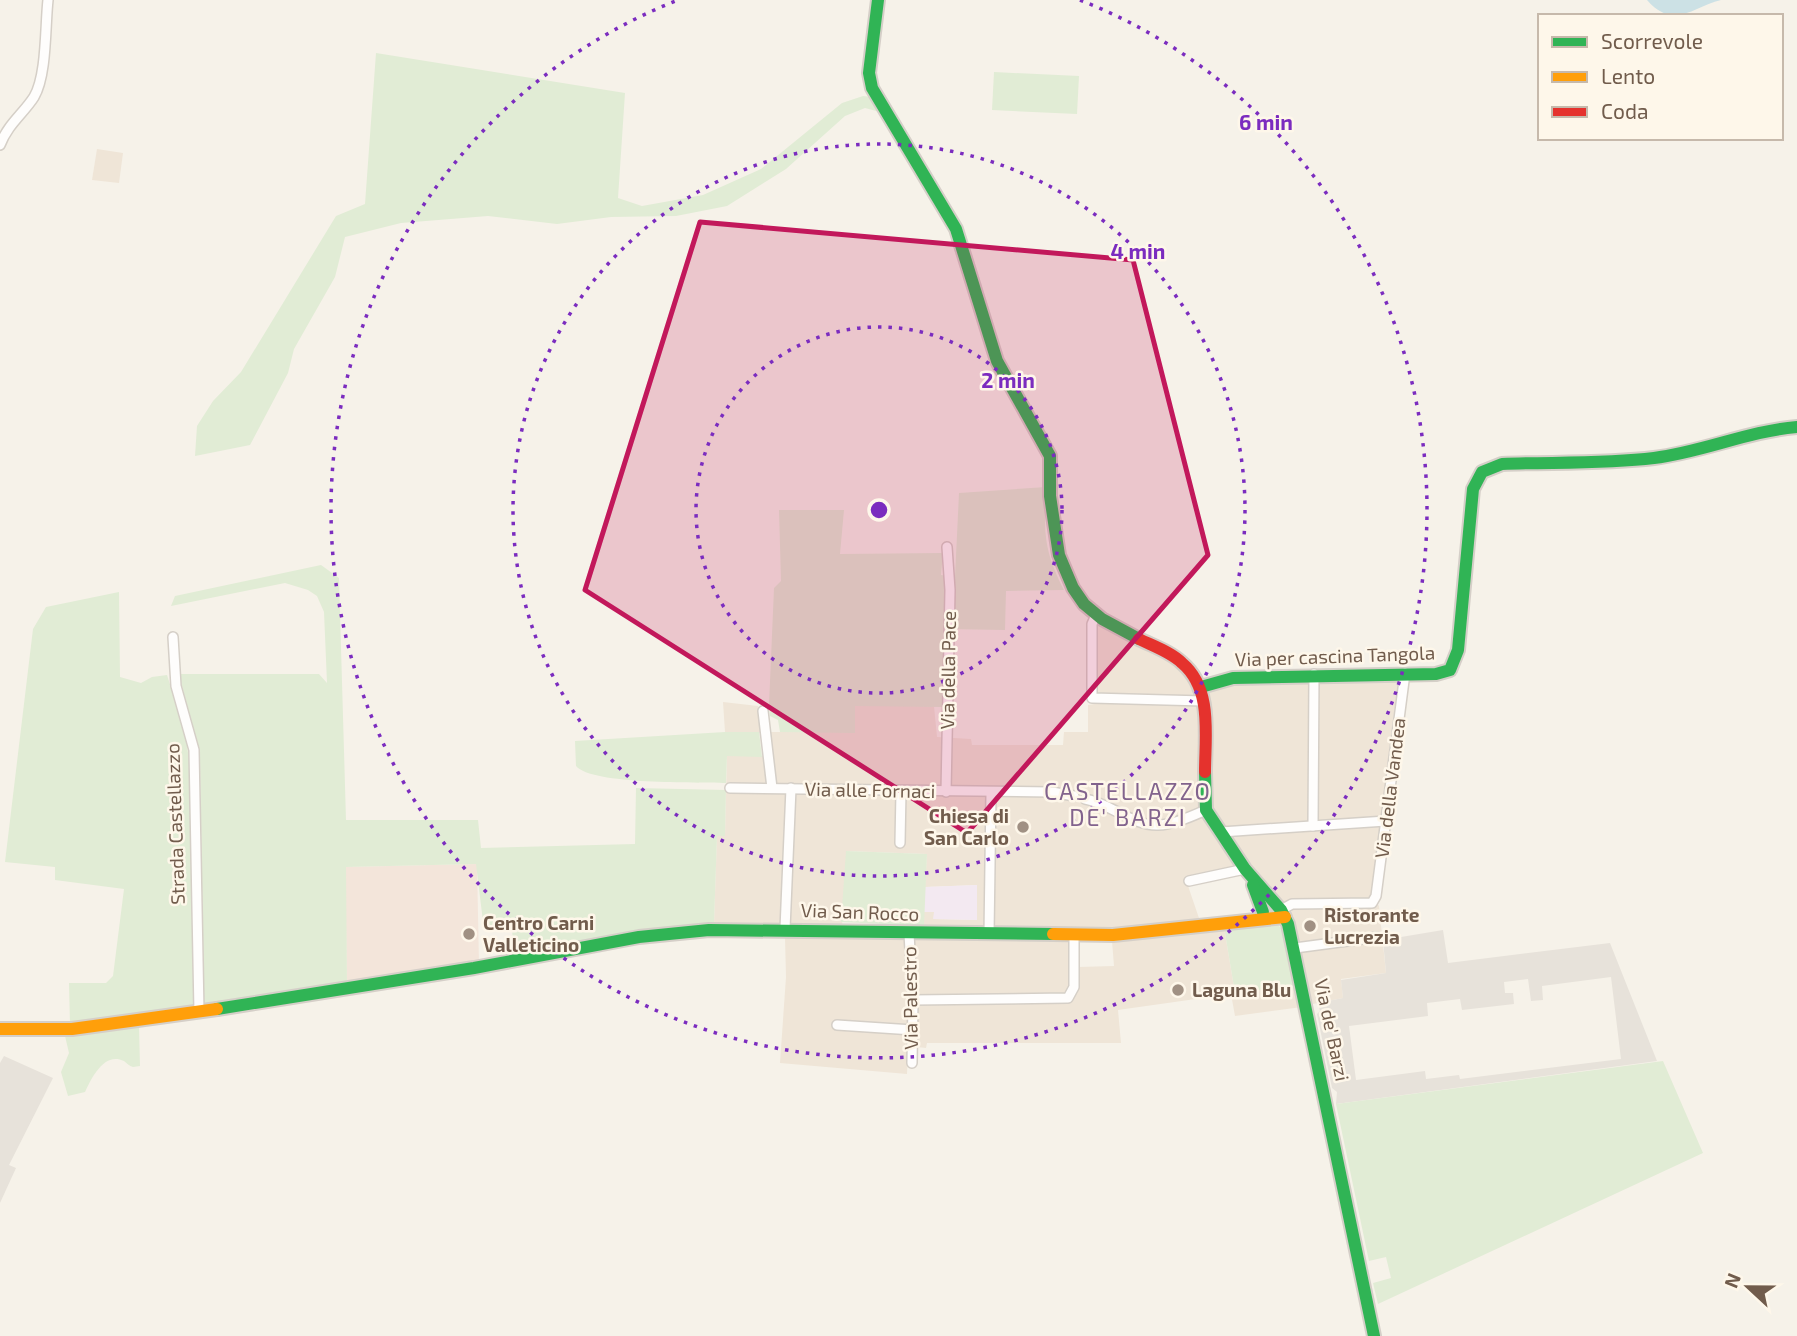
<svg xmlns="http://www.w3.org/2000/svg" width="1797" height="1336" viewBox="0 0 1797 1336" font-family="'Exo 2',sans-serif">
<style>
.residential{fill:#efe5d7}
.commercial{fill:#f3e5da}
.industrial{fill:#e7e2da;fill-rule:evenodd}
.education{fill:#f3e9f1}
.green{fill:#e1ecd5}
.water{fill:#cce1e5}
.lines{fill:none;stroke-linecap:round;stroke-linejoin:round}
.street-casing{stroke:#d5cfc7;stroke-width:12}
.fast-casing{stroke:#d5cfc8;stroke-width:16}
.slow-casing{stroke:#d5cfc8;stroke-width:16}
.jam-casing{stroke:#d5cfc8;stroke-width:16}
.street{stroke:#fefdfc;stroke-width:9}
.fast{stroke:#30b455;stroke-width:12}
.slow{stroke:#ff9f0a;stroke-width:12}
.jam{stroke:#e5322d;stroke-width:12}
.marked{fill:#c2185b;fill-opacity:0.2;stroke:#c2185b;stroke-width:5;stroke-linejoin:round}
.ring{fill:none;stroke:#7b2cbf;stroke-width:3.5;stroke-dasharray:3.5 7}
.poi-dot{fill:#a09083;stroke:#fef7ea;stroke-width:2.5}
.labels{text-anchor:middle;stroke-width:5;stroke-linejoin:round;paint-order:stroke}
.street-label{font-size:19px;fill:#715c4c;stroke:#fef7ea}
.poi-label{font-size:19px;font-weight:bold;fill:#715c4c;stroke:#fef7ea;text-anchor:start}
.quarter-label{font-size:23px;letter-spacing:2px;fill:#82638d;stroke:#fef7ea}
.centre{fill:#7b2cbf;stroke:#fef7ea;stroke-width:3.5}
.ring-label{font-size:21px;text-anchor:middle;font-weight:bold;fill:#7b2cbf;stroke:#fef7ea;stroke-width:5;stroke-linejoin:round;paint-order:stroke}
</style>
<rect width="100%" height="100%" fill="#f6f2e9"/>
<g class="residential">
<path d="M97,149L123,153L119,183L92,180Z"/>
<path d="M1098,622L1186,666L1196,680L1204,809L1238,869L1186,880L1201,924L1128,930L924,928V912H934V919L977,920V885L925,887L927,854L847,851L842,926L714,924L717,835H725L727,756H771L770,733L725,732L723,702L758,706L760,732H855V706H934L937,737L971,739L972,745H1063L1064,732H1088V705L1095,704V628Z"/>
<path d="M1399,674L1371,893L1379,906L1386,973L1341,979L1343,998L1313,1004L1288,906L1249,868L1212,813L1207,694L1211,684Z"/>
<path d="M1224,927L1235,993L1296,986L1302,1007L1235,1016L1231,994L1118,1010L1121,1043H927L926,1048L908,1046L907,1074L780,1063L786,977L785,937L1078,940V967L1114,966L1112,941Z"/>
</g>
<path class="commercial" d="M477,864L479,965L347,985L345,867Z"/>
<g class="industrial">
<path d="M1443,930L1448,963L1610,943L1657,1061L1336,1104L1337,1092L1332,1088L1317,1014L1320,1011L1318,1003L1343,998L1341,980L1386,973L1383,940ZM1611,977L1621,1059L1460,1079L1459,1075L1426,1079L1425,1071L1356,1080L1349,1026L1428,1016L1427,1003L1460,999L1462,1010L1514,1004L1513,993H1505L1504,982L1528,979L1531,1001L1543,1000L1542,986Z"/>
<path d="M4,1056L53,1078L9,1165L16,1168L0,1203V1063Z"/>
</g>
<path class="education" d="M977,885V920L933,919L934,912H924L925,887Z"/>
<g class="green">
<path d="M376,53L625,93L618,198L642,206L703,195L761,169L842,103L863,96L872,97L880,112L865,108L845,116L786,169L727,206L676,216L611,217L557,224L488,216L401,223L345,237L335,277L294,349L288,373L250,445L195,456L197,426L213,401L241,372L336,216L365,204Z"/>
<path d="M994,72L1079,76L1077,114L992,110Z"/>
<path d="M1046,487C1044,532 1043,549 1064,590L1006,591L1005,630L945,629L942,707L855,706V733L780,732L778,720L770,716L769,705L774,588L781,581L779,510H844L840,554L943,553L941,575L955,577L959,493Z"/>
<path d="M321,565L339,578L346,820H478L481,848L635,844L636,788L726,790L725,836H717L714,924L514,956L512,929L484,930L476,864L346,867L347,985L204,1006L200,758L179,674H319L327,683L324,612L317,596L308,590L285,583L171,606L175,596Z"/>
<path d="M119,592L120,677L141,683L152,677L167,675L185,731L189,760L194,1007L70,1024L69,983H106L113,976L124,889L55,880V867L5,862L33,629L46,607Z"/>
<path d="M725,732H759L762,757L727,756L726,783C698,782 592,785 576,766L575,741Z"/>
<path d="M846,851L927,854L924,926L841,922Z"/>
<path d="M1275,922L1285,932L1296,986L1235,993L1224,927Z"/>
<path d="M139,1026L140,1066L133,1067C129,1066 127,1063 124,1061C104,1051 91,1079 85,1092L68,1096L61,1072L69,1053L65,1036Z"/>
<path d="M1663,1061L1703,1153L1378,1304L1373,1283L1391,1278L1386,1257L1369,1261L1336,1104Z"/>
</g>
<path class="water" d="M1647,0H1721C1694,6 1674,31 1647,0Z"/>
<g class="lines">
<defs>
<g id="street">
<path d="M0,145C8,124 23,114 34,97C47,75 45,26 48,0"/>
<path d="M1096,615L1092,624V698L1204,701"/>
<path d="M173,637L176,686L194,750L199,1012"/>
<path d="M763,711L772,788"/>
<path d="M730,788L1052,792L1074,796"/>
<path d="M946,792L950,590L947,547"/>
<path d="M1085,799C1110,803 1132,826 1158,825C1173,825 1192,816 1206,810"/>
<path d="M1313,826L1314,674"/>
<path d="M1221,832L1386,821"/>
<path d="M900,843L901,791"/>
<path d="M1189,881L1245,869"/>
<path d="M1281,910L1292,904L1372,903L1376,896L1405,673"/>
<path d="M785,929L791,788"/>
<path d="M909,934L913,1000L912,1063"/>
<path d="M989,934L991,794"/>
<path d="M1295,948L1378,937"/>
<path d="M913,1000L1068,998L1074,987V935"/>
<path d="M837,1025L913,1030"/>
</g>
<g id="fast">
<path d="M878,0L869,73L872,88L956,229L997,361L1050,456V496L1059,555L1073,588L1084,604L1102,619L1139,639"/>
<path d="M1201,687L1233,678L1436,674L1450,670L1458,650L1473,489L1482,472L1502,464C1552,462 1604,464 1654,458C1703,452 1748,431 1797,427"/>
<path d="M1205,772L1206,810L1245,869L1281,910L1288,924L1374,1336"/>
<path d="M1253,885L1263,912"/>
<path d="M217,1009L474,968L639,937L709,930L1053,934"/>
</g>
<g id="slow">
<path d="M1053,934L1113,935L1285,917"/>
<path d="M0,1029H72L217,1009"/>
</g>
<path id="jam" d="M1139,639C1153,646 1171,652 1182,663C1213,689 1205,736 1205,772"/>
</defs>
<use href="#street" class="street-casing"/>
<use href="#fast" class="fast-casing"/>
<use href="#slow" class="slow-casing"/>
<use href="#jam" class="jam-casing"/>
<use href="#street" class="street"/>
<use href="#fast" class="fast"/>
<use href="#slow" class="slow"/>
<use href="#jam" class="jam"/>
</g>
<path class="marked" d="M700,222L1133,260L1208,555L967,833L585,590Z"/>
<g class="ring">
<circle cx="879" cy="510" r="183"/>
<circle cx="879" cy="510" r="366"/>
<path d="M1080 0A548 548 0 1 1 678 0"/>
</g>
<g class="poi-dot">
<circle cx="1023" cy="827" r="7"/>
<circle cx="1310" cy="926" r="7"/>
<circle cx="469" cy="934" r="7"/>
<circle cx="1178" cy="990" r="7"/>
</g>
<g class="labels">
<g class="street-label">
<text transform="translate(1335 656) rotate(-2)" y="7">Via per cascina Tangola</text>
<text transform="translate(948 670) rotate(-89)" y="7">Via della Pace</text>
<text transform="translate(1390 788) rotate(-83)" y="7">Via della Vandea</text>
<text transform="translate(870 790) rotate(1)" y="7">Via alle Fornaci</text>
<text transform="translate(175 824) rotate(-92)" y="7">Strada Castellazzo</text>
<text transform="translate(860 912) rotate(2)" y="7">Via San Rocco</text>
<text transform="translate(910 998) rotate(-91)" y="7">Via Palestro</text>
<text transform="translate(1332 1030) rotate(78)" y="7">Via de' Barzi</text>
</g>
<g class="poi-label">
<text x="1009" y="823" text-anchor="end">Chiesa di<tspan x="1009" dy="22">San Carlo</tspan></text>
<text x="1324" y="922">Ristorante<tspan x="1324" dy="22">Lucrezia</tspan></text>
<text x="483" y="930">Centro Carni<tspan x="483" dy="22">Valleticino</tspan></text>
<text x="1192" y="997">Laguna Blu</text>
</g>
<g class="quarter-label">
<text x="1128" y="800">CASTELLAZZO<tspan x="1128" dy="26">DE' BARZI</tspan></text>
</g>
</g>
<circle cx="879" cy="510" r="10" class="centre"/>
<g class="ring-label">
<text x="1266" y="130">6 min</text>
<text x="1138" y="259">4 min</text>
<text x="1008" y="388">2 min</text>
</g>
<rect x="1538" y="14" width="245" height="126" fill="#fef7ea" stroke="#c6b9ab" stroke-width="2"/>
<rect x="1552" y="37" width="35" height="10" fill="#30b455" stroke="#c6b9ab" stroke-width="2"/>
<text x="1601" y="49" font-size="21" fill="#715c4c">Scorrevole</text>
<rect x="1552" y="72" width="35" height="10" fill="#ff9f0a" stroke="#c6b9ab" stroke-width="2"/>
<text x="1601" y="84" font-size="21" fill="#715c4c">Lento</text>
<rect x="1552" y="107" width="35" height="10" fill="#e5322d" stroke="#c6b9ab" stroke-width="2"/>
<text x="1601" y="119" font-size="21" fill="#715c4c">Coda</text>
<g transform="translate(1748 1287) rotate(292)" stroke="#fef7ea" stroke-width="5" paint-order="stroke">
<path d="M0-5L12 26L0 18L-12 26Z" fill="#715c4c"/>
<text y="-10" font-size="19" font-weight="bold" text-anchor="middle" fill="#715c4c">N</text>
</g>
</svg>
